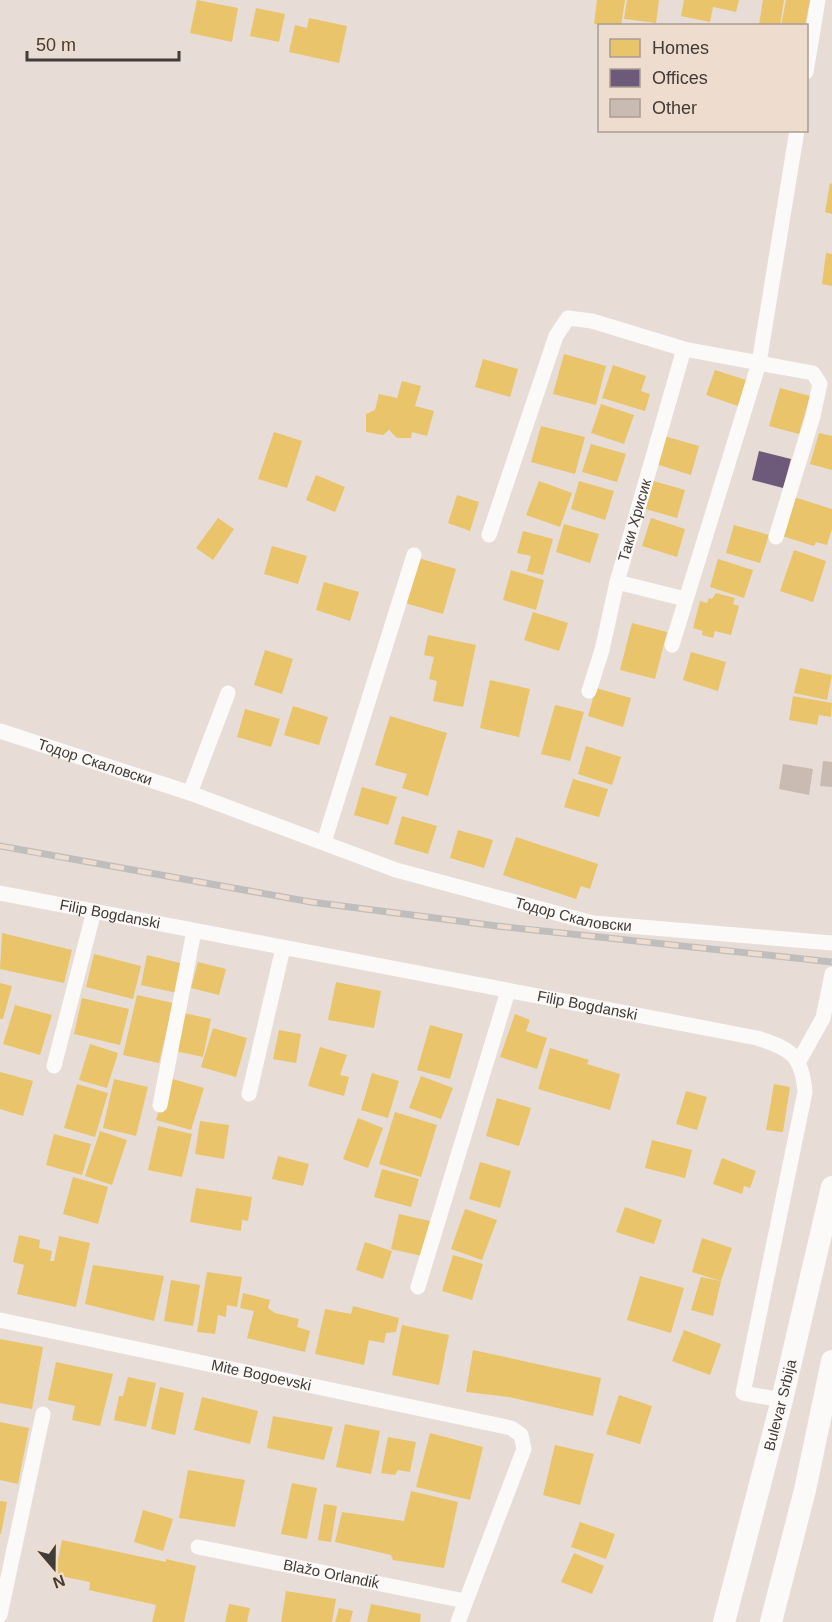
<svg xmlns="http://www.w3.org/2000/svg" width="832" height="1622" viewBox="0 0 832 1622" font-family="Helvetica,sans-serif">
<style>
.homes{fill:#e9c46a}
.offices{fill:#6d597a}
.building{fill:#c9bbb2}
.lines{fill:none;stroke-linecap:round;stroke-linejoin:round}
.street{stroke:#fbfaf9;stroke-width:15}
.secondary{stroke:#fbfaf9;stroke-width:22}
.rail-casing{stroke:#c0bebc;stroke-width:7}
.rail{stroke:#eedccf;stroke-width:4.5;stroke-dasharray:14;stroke-linecap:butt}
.labels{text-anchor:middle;stroke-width:6;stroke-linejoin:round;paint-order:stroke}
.street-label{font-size:15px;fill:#433b36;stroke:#eedccf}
</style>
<rect width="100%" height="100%" fill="#e7ddd6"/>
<g class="homes">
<path d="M197,0L238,8L232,42L190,33Z"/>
<path d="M597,0H625L621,26L594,24Z"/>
<path d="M627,0H659L656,23L624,19Z"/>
<path d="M684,0H739L736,12L713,7L710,22L681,16Z"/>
<path d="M763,0H784L780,26L759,25Z"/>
<path d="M786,0H810L805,26H781Z"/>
<path d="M256,8L285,14L279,42L250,36Z"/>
<path d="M309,18L347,26L339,63L289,52L295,25L307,28Z"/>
<path d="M830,183L832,184V214L825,212Z"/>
<path d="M826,253L832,254V286L822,284Z"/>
<path d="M564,354L606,366L596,405L553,394Z"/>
<path d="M483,359L518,369L510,397L475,387Z"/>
<path d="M613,365L646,376L641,391L650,394L645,411L602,398Z"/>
<path d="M715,370L746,380L738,406L706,395Z"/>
<path d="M402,381L421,386L415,406L434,411L427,436L412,432L411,438H397L389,430L383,435L366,432V414L375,410L379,394L397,398Z"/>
<path d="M780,388L810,396L799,434L769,426Z"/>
<path d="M601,404L634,415L624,444L591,433Z"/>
<path d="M541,426L585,437L575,474L531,462Z"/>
<path d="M274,432L302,441L287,488L258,479Z"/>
<path d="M819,433L832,436V470L810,464Z"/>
<path d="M664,436L699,446L691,475L656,464Z"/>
<path d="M591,444L626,454L617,482L582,472Z"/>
<path d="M316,475L345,487L335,512L306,500Z"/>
<path d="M650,480L685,490L677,518L642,508Z"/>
<path d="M539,481L572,493L560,527L526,515Z"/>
<path d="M579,481L614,491L605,520L571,509Z"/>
<path d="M457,495L479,502L470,531L448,523Z"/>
<path d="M794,497L832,509V529L827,545L816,542L814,546L782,536Z"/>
<path d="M218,518L234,529L213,560L196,548Z"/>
<path d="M651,518L685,529L677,557L642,546Z"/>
<path d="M564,524L599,534L590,563L556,552Z"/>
<path d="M734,525L769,535L760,563L726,553Z"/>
<path d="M523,531L553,539L543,575L527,571L531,556L517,553Z"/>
<path d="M272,546L307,556L298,584L264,574Z"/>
<path d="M794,550L826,561L813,602L780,591Z"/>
<path d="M418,558L456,569L443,614L405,603Z"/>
<path d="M718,559L753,570L744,598L710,587Z"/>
<path d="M511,570L544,580L536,610L503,600Z"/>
<path d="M324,582L359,592L350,621L316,610Z"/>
<path d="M716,593L735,598L733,604L739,606L731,635L715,631L713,638L702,635L703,631L693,628L700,601L707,603L709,598L712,599Z"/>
<path d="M533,612L568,623L559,651L524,640Z"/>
<path d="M632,623L667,632L655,679L620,670Z"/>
<path d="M428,635L476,645L463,707L433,701L437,681L429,679L434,657L424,655Z"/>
<path d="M265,650L293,659L282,694L254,685Z"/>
<path d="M691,652L726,662L718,691L683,680Z"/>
<path d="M800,668L832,675L827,700L794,693Z"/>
<path d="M490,680L530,689L519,737L480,728Z"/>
<path d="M596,688L631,698L623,727L588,716Z"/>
<path d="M793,696L832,703L831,717L819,715L817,725L789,720Z"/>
<path d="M555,705L584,712L570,761L541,754Z"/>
<path d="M293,706L328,717L319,745L284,735Z"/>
<path d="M245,709L280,719L271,747L237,737Z"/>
<path d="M390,716L447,733L428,796L402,788L407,774L375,765Z"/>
<path d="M586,746L621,757L612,785L578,774Z"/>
<path d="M573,779L608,789L599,817L564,807Z"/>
<path d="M362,787L397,797L388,825L354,815Z"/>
<path d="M402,816L437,826L428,854L394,844Z"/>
<path d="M458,830L493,840L484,868L450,858Z"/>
<path d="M516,837L598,864L590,889L581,886L576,899L503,875Z"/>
<path d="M2,933L72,950L64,983L0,969Z"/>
<path d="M94,954L141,966L133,999L86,987Z"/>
<path d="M147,955L184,964L177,993L141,985Z"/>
<path d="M198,962L226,969L219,995L191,988Z"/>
<path d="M336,982L381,991L374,1028L328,1020Z"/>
<path d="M0,983L12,986L3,1019H0Z"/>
<path d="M137,995L173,1003L159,1063L123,1055Z"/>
<path d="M82,998L129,1009L120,1045L74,1034Z"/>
<path d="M15,1005L52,1015L40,1055L3,1044Z"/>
<path d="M184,1013L211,1019L203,1057L175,1051Z"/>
<path d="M515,1014L530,1020L526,1031L547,1038L537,1069L500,1057Z"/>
<path d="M430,1025L463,1034L450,1079L417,1070Z"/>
<path d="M213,1028L247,1038L236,1077L201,1067Z"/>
<path d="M279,1030L301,1034L296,1063L273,1059Z"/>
<path d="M90,1044L118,1053L107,1088L79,1080Z"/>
<path d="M320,1047L347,1055L340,1075L349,1077L344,1096L308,1086Z"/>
<path d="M550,1048L589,1060L587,1064L620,1074L610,1110L538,1089Z"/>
<path d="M0,1072L33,1081L23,1116L0,1109Z"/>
<path d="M372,1073L399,1081L388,1118L361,1110Z"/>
<path d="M421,1076L453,1088L441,1119L409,1108Z"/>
<path d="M169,1078L204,1088L191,1130L156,1120Z"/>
<path d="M114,1079L148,1087L136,1136L103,1128Z"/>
<path d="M77,1084L108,1093L95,1137L64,1128Z"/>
<path d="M774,1084L790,1087L783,1132L766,1130Z"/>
<path d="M686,1091L707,1097L697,1130L676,1124Z"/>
<path d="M497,1098L531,1108L519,1146L486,1136Z"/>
<path d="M395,1112L437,1125L421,1177L379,1164Z"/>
<path d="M358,1118L383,1128L368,1168L343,1159Z"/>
<path d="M200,1121L229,1125L224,1159L195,1154Z"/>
<path d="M158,1126L192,1134L182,1177L148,1170Z"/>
<path d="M100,1131L127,1140L112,1185L85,1176Z"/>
<path d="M54,1134L91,1144L82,1175L46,1165Z"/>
<path d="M652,1140L692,1150L685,1178L645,1168Z"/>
<path d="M278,1156L309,1164L303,1186L272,1179Z"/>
<path d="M722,1158L756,1171L750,1188L744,1186L742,1194L713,1184Z"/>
<path d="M480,1162L511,1171L500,1208L469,1199Z"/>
<path d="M382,1169L419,1179L411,1207L374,1197Z"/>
<path d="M73,1177L108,1187L98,1224L63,1214Z"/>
<path d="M196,1188L252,1197L248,1221L242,1220L241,1231L190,1222Z"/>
<path d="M625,1207L662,1220L654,1244L616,1232Z"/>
<path d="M465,1209L497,1220L482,1260L451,1249Z"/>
<path d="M399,1214L430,1221L422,1256L391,1249Z"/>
<path d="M19,1235L40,1240L39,1248L52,1251L50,1261H54L59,1236L90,1243L76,1307L17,1294L24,1265L13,1262Z"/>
<path d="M702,1238L732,1248L721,1281L692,1272Z"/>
<path d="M365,1242L392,1251L383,1279L356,1270Z"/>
<path d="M453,1255L483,1264L472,1300L442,1291Z"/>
<path d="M93,1265L164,1276L154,1321L85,1304Z"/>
<path d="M207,1272L242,1277L237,1307L227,1305L226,1317L218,1315L215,1334L197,1332Z"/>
<path d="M640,1276L684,1288L671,1333L627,1320Z"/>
<path d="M701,1277L721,1281L713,1316L691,1310Z"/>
<path d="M171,1280L200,1285L193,1326L164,1321Z"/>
<path d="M243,1293L270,1300L268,1308L275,1313L299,1319L297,1327L310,1331L305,1352L247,1338L254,1311L240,1308Z"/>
<path d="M353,1306L399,1318L396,1332L386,1333L384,1343L369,1340L364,1365L315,1354L325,1309L351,1314Z"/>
<path d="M402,1325L449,1335L439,1385L392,1375Z"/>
<path d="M684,1330L721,1344L710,1375L672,1361Z"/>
<path d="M0,1339L43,1347L32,1409L0,1403Z"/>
<path d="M473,1350L601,1378L593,1416L509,1397L466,1392Z"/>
<path d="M56,1362L113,1374L100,1426L72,1420L75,1406L48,1400Z"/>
<path d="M128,1377L156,1383L146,1427L114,1420L119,1396H123Z"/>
<path d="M160,1387L184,1393L175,1435L151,1429Z"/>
<path d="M619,1395L652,1406L640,1444L606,1434Z"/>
<path d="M202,1397L258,1411L250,1444L194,1430Z"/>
<path d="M273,1416L333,1427L324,1460L267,1448Z"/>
<path d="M0,1422L29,1428L18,1484L0,1480Z"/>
<path d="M345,1424L380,1431L371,1474L336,1467Z"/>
<path d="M430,1433L483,1447L470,1500L416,1487Z"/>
<path d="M388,1437L416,1442L410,1472L398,1470L395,1475L381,1473Z"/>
<path d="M555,1445L594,1454L580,1505L543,1495Z"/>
<path d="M188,1470L245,1480L235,1527L179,1518Z"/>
<path d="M292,1483L317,1488L307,1539L281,1534Z"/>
<path d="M411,1491L458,1502L444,1568L393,1560L391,1555L335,1542L342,1512L404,1521Z"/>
<path d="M0,1501L7,1502L1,1534H0Z"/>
<path d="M324,1504L337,1506L331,1542L318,1540Z"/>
<path d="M143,1510L173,1519L163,1551L134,1542Z"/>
<path d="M580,1522L615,1534L606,1559L571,1547Z"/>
<path d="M62,1540L166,1562V1559L196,1566L184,1622H152L156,1605L89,1590L90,1582L55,1575Z"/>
<path d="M574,1553L604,1566L592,1594L561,1582Z"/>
<path d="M286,1591L336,1599L332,1622H281Z"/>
<path d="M229,1604L250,1608L247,1622H225Z"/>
<path d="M371,1604L421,1614L420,1622H367Z"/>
<path d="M339,1608L353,1611L350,1622H335Z"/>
</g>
<path class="offices" d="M759,451L791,459L783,488L752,480Z"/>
<g class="building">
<path d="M823,761L832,762V787L820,786Z"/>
<path d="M783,764L813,769L809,795L779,789Z"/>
</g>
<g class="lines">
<g class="street">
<path d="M806,72L818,0"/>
<path d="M489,535L556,336L568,318L592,321L684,349L813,373L820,384L813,416L776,537"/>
<path d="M617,582L685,599"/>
<path d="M672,645L759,363L797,130"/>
<path id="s1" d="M589,691L602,650L617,582L684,349"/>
<path id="s2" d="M0,731L190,793L396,870L593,923L832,943"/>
<path d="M190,793L228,693"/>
<path d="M324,842L414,555"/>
<path id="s3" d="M0,893L757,1038C791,1049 802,1055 805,1092L743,1393L782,1400"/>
<path d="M799,1061L823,1018L832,974"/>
<path d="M54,1066L94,911"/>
<path d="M249,1094L283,948"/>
<path d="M160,1105L194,931"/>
<path d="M418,1287L508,991"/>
<path id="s4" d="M0,1320L511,1428L521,1435L524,1449L458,1622"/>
<path id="s5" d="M198,1547L465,1601"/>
<path d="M0,1615L43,1414"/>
</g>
<g class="secondary">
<path id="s6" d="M724,1622L782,1400L832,1187"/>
<path d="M771,1622L805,1490L832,1361"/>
</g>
<defs>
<path id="rail" d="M0,846L311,902L497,926L832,962"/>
</defs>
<use href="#rail" class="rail-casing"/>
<use href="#rail" class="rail"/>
</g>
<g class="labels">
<g class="street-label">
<text dy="5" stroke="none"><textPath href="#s1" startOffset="177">Таки Хрисик</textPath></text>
<text dy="5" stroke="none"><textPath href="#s2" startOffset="100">Тодор Скаловски</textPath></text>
<text dy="5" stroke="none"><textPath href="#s2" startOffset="603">Тодор Скаловски</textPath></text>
<text dy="5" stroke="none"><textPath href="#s3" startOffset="112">Filip Bogdanski</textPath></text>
<text dy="5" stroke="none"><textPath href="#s3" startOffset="598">Filip Bogdanski</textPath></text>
<text dy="5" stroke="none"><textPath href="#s4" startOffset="267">Mite Bogoevski</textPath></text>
<text dy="5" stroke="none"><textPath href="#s6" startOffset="224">Bulevar Srbija</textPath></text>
<text dy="5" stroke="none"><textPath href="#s5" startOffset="136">Blažo Orlandiḱ</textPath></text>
</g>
</g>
<rect x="598" y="24" width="210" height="108" fill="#eedccf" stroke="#aa9c92" stroke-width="1.5"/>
<rect x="610" y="39" width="30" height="18" fill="#e9c46a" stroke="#aa9c92" stroke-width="1.5"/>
<text x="652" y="54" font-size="18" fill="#433b36">Homes</text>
<rect x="610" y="69" width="30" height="18" fill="#6d597a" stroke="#aa9c92" stroke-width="1.5"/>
<text x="652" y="84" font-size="18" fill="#433b36">Offices</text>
<rect x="610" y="99" width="30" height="18" fill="#c9bbb2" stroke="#aa9c92" stroke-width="1.5"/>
<text x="652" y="114" font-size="18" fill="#433b36">Other</text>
<g transform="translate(54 1568) rotate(160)" stroke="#eedccf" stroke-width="4.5" paint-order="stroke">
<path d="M0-4.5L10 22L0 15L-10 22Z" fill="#433b36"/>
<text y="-9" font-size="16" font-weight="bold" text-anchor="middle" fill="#433b36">N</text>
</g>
<path d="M27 51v9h152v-9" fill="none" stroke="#433b36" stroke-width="3"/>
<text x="36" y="51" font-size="18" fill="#433b36" stroke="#eedccf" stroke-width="4.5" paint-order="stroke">50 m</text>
</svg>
